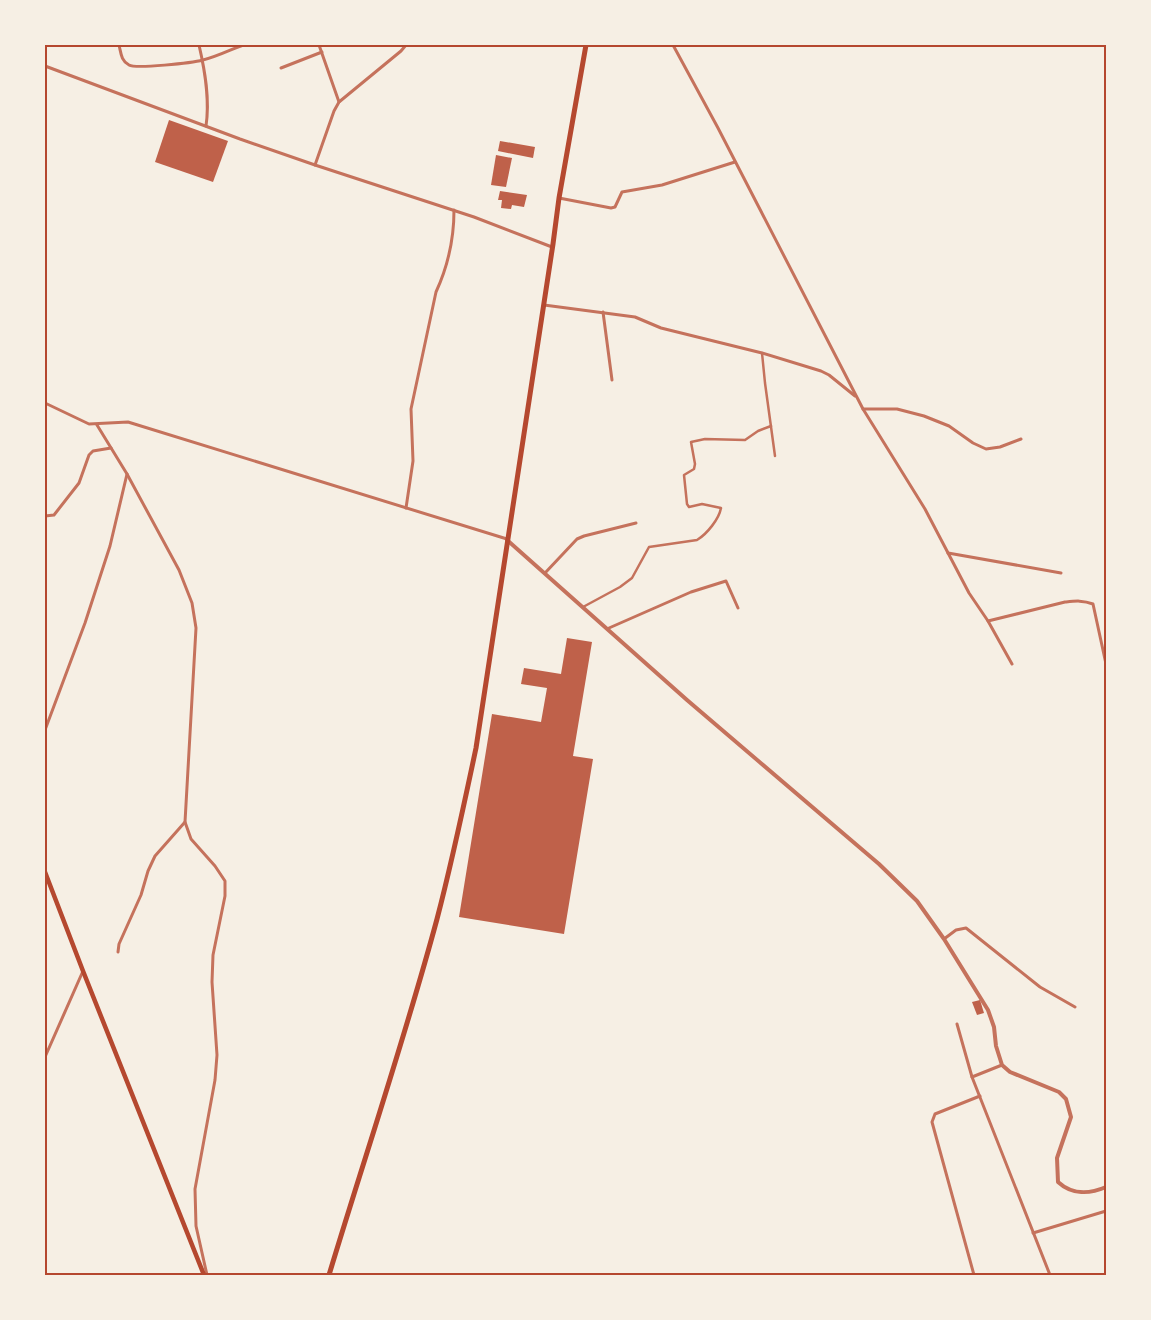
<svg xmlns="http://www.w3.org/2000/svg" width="1151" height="1320" viewBox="0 0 1151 1320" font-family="'IBM Plex Sans',sans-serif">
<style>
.building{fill:#bf614a}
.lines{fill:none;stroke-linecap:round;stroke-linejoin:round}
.pedestrian{stroke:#c5725c;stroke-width:2.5}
.minor{stroke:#c5725c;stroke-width:3}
.tertiary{stroke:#c5725c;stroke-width:4}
.secondary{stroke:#b5482f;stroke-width:4.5}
.primary{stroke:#b5482f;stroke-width:5}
.neatline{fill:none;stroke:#b5482f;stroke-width:2}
</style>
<rect width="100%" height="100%" fill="#f6efe4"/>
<g class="building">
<path d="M169,120L228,141L213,182L155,162Z"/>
<path d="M500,141L535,147L533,158L498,151Z"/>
<path d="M496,155L512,158L506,187L491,185Z"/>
<path d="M500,191L527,195L524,207L512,205L511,209L501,208L502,200H498Z"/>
<path d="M567,638L592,642L573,756L593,759L564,934L459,917L492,714L541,722L547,688L521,684L524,668L561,674Z"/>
<path d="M980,1000L984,1013L977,1015L972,1002Z"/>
</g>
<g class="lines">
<g class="pedestrian">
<path d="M762,353L765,383L775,456"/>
<path d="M583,607L620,587L632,578L649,547L697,540C707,534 719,519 721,508L702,504L689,507L687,504L684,475L694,469L695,464L691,442L705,439L745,440L758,431L771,426"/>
</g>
<g class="minor">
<path d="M119,45C121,53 121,61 129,65C136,69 192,63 203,60C216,57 230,50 243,45"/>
<path d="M199,45C205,71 210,99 206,126"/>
<path d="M319,45L339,102"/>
<path d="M673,45L718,128L863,409L925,509L969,593L988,621L1012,664"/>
<path d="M45,66L240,139L315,165L474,217L552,247"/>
<path d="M281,68L322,52"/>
<path d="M315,165L334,111L339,102L401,51L406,45"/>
<path d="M559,198L611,208L615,207L622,192L662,185L735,162"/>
<path d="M544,305L635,317L661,328L762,353L821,371L829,375L855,396"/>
<path d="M603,312L612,380"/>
<path d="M45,403L89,424L128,422L507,539"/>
<path d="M863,409H897L924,416L949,426L973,443L986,449L1000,447L1021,439"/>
<path d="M97,425L127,474L179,570L192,603L196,628L185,822L191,839L215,866L225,881V896L213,955L212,982L217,1055L215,1080L195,1189L196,1226L207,1275"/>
<path d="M406,508L413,461L411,409L436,292C448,266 454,238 454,210"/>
<path d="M45,516L54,515L79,483L89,455L93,451L111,448"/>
<path d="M948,553L1061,573"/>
<path d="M545,573L577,539L584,536L636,523"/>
<path d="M988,621L1065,602C1075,601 1083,600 1093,604L1106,664"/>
<path d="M609,628L691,592L726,581L738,608"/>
<path d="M45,730L85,623L110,546L127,474"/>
<path d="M944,939L956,930L966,928L1040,987L1075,1007"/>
<path d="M118,952L119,944L141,895L148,871L155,856L185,822"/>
<path d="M957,1024L972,1077L1050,1275"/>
<path d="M45,1057L83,971"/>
<path d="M972,1077L1002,1065"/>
<path d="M1033,1233L1106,1211"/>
<path d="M974,1275L932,1122L935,1114L980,1096"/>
</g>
<path class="tertiary" d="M507,540L687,700L879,864L917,901L944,939L988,1010L994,1027L996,1046L1002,1065L1010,1072L1059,1092L1066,1099L1071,1117L1057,1158L1058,1182C1072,1195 1090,1194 1106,1187"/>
<path class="secondary" d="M45,872L83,971L204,1275"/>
<path class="primary" d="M329,1275C365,1156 405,1038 437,919C452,862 464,805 476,748L553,244L559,198L586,45"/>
</g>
<rect width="1151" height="1320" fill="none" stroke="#f6efe4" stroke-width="92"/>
<rect x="46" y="46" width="1059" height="1228" class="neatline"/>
</svg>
